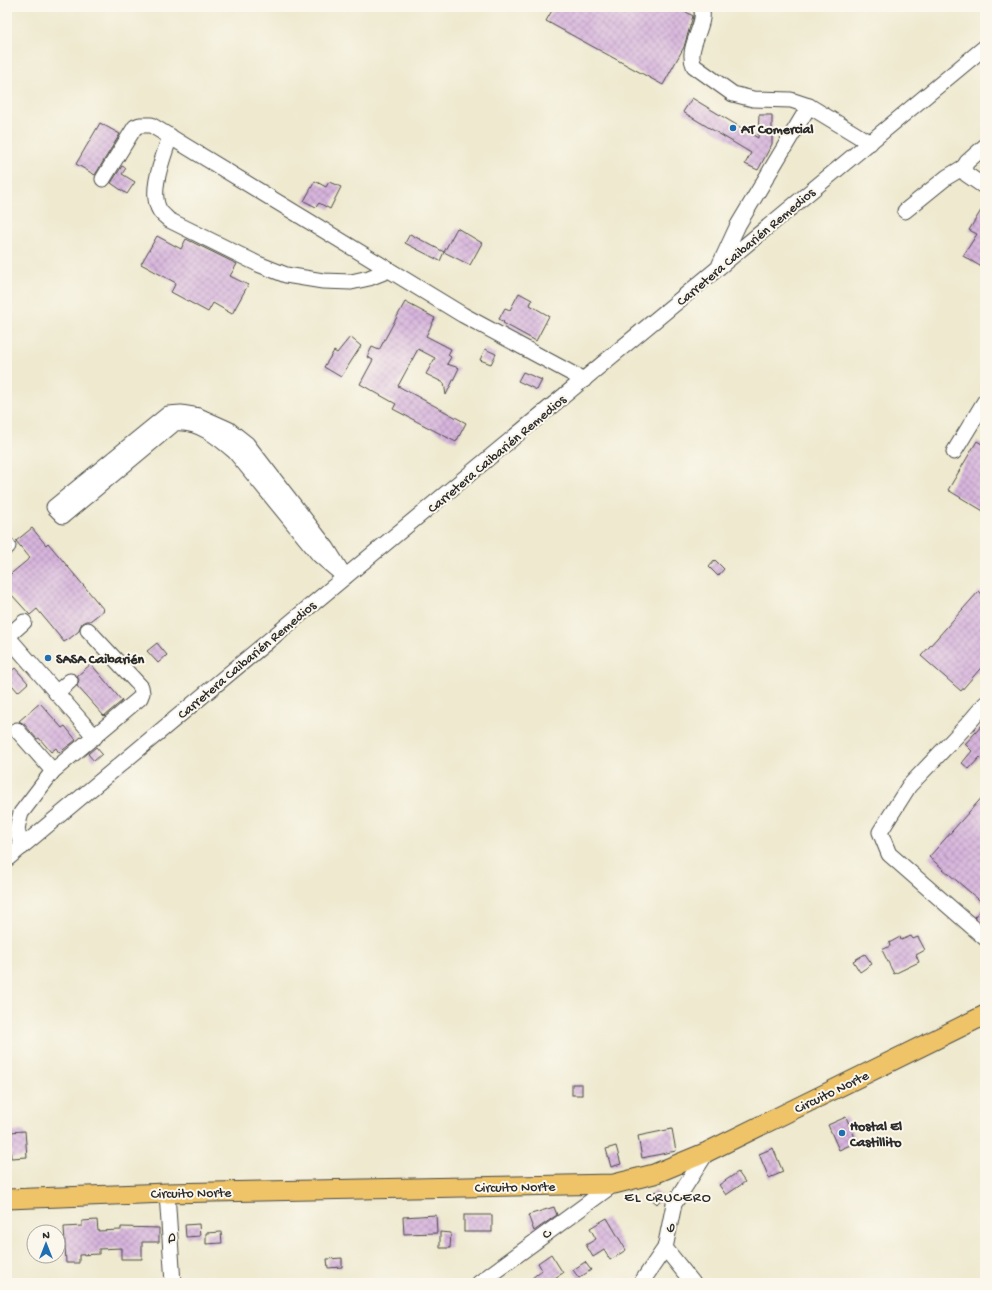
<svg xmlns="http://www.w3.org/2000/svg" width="992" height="1290" viewBox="0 0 992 1290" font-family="'Gochi Hand',sans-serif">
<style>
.building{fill:url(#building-cross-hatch)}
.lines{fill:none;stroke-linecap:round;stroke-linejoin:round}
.minor-casing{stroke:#484844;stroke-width:17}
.major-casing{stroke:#484844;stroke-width:21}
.minor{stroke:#fff;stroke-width:15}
.major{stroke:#efc469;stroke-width:19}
.poi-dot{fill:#1f6fb2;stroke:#fbf7ec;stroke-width:1.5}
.labels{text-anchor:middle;stroke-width:4;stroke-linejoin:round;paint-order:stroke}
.poi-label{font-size:14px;font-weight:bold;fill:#2b2b2b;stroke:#fbf7ec;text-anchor:start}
.street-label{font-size:14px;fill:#2b2b2b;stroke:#fbf7ec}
.neighbourhood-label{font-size:15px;letter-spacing:1px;fill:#2b2b2b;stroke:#fbf7ec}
</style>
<defs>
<pattern id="building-cross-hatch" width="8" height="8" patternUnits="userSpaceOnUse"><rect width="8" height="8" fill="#d7b5dd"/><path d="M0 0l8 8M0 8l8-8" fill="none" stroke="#af93b3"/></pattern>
</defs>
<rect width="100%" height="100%" fill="#fbf7ec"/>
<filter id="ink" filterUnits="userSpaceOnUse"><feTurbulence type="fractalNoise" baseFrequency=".025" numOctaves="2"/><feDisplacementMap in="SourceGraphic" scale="8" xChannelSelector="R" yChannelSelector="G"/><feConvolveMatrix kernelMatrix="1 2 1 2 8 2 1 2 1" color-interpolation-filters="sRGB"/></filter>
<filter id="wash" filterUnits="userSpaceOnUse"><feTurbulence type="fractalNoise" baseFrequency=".012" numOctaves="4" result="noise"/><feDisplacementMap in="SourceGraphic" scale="16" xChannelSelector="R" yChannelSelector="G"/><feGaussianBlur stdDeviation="0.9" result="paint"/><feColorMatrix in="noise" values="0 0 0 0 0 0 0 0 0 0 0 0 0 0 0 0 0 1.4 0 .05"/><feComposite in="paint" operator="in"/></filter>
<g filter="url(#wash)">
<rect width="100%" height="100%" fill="#eee9cf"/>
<g id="blocks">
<g class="building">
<path d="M554,7H678L693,16L684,47L663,85L546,21Z"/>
<path d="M692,98L758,138L759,115H772V144L758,170L745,164L751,153L683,112Z"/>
<path d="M100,123L120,134L95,175L76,164Z"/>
<path d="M122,166L126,168L122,174L135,182L127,194L111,183Z"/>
<path d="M315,181L326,187L329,182L341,187L330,209L319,203L316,207L304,201Z"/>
<path d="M985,204V269L963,256L977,234L969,230Z"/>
<path d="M457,228L482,243L470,265L444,252Z"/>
<path d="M410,234L444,252L440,261L405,243Z"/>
<path d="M157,236L181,249L186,239L237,264L230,276L248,285L232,314L213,303L208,312L171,292L176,283L141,264Z"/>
<path d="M519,293L532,300L530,305L549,316L536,341L503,323L504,322L499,319L505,308L510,310Z"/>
<path d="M405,302L435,318L426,336L451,349L448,355L451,357L447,364L459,368L446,395L444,383L426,374L435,358L418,349L398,386L466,423L456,442L393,409L396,404L360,384L373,360L367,357L372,347L379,350Z"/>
<path d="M350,337L361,346L341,377L324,367L334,351L337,353Z"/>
<path d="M485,349L496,354L491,364L480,360Z"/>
<path d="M523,372L542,380L537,390L518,381Z"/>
<path d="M977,441L985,446V512L948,490Z"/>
<path d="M32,528L46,545L48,543L104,610L90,621H86L82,623L80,627L79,631L69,639L64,642L37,609L30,615L11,594L7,597V577L30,558L16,541Z"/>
<path d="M715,560L724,569L718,576L709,567Z"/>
<path d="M979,591L985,597V663L961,691L921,656Z"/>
<path d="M157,643L167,655L158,663L147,651Z"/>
<path d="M91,664L122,701L104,716L77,686L79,680L77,676Z"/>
<path d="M15,668L28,683L18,692L7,679V675Z"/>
<path d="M40,703L62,728L65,726L76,740L59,753L56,748L51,752L39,738L37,739L24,724L19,721Z"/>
<path d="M985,722V762L980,757L969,769L962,763L972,751L965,744Z"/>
<path d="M96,747L102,754L94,761L88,754Z"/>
<path d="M985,794V905L929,857Z"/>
<path d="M985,905V926L974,917Z"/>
<path d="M911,936L913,939L918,937L925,950L916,955L919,962L894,974L882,950L890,946L889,943L900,937L901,940Z"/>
<path d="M865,954L872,964L860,972L853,961Z"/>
<rect x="572" y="1084" width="10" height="11"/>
<path d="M846,1117L857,1142L839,1150L828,1125Z"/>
<path d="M672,1129L676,1151L642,1158L638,1136Z"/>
<path d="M25,1131L27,1157L11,1158L9,1132Z"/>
<path d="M616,1146L621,1164L611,1167L606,1149Z"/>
<path d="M773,1148L783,1172L769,1178L759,1154Z"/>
<path d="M738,1172L745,1182L726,1195L719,1185Z"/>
<path d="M655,1191L663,1197L657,1204L649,1197Z"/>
<path d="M554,1207L557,1215L534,1231L528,1215Z"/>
<path d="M436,1215L437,1233L404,1234L403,1217Z"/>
<rect x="464" y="1215" width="28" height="17"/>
<path d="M607,1218L626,1250L610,1260L604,1250L593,1257L586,1245L596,1239L590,1228Z"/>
<path d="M97,1220L98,1231L121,1230V1227L159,1228V1242H142V1259H121V1248L99,1249V1254L79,1255V1263H66L64,1227L82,1226V1221Z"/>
<path d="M199,1224L200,1236L186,1237L185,1225Z"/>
<path d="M221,1232L222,1243L206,1244V1233Z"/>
<path d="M440,1232L451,1233L450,1248H440Z"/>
<path d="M551,1254L563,1273L546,1283H526L542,1270L538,1263Z"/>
<path d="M342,1258V1267L328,1268L327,1259Z"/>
<path d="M585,1262L591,1270L579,1278L573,1270Z"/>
</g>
</g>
</g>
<g filter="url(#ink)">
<use href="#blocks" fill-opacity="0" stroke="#484844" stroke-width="1"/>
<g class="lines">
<defs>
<g id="minor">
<path d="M701,7C708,24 685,47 694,66L733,94L753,99L791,100L809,106L870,143"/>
<path d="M170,136C164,156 148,192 160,211C162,214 166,217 169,220L258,264L286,275L323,281L351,282L369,278L389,270"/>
<path d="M985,146L967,162L964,167L966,174L985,187"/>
<path d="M103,179L135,127L140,125H151L463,315L584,380"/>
<path d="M905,211L947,177L964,167"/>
<path d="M720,264L738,225L809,106"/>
<path d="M181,413L199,416L228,429L247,444L327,548L345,577L319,555L235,452C218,437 199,421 175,423L63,516L54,507L168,414Z"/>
<path d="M954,452L985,401"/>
<path d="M7,547L8,546"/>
<path d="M7,636L95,737"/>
<path d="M7,637L24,622"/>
<path d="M56,693L70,681"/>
<path d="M985,704L967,725L909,786L880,832L889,854L985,938"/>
<path d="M17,730L53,771"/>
<path d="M22,847L17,830L18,824L21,813L53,771L140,698L142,693L141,687L88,630"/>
<path d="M7,859L345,577L985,47"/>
<path d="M167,1193L173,1283"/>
<path d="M665,1248L693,1283"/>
<path d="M479,1283L614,1184"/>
<path d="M641,1283L665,1248L674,1204L707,1152"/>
</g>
<path id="major" d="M7,1199L167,1193L614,1184L654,1174L707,1152L985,1015"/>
</defs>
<use href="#minor" class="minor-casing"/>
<use href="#major" class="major-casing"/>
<use href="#minor" class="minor"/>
<use href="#major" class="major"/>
</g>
</g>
<g class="poi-dot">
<circle cx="733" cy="128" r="4"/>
<circle cx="48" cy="658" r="4"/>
<circle cx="842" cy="1133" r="4"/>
</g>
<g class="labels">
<g class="poi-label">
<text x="741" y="133">AT Comercial</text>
<text x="56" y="663">SASA Caibarién</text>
<text x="850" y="1130">Hostal El<tspan x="850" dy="16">Castillito</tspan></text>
</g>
<g class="street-label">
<text transform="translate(745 246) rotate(-40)" y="5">Carretera Caibarién Remedios</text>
<text transform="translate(496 453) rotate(-40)" y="5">Carretera Caibarién Remedios</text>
<text transform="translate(246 659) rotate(-40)" y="5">Carretera Caibarién Remedios</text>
<text transform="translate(831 1091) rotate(-26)" y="5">Circuito Norte</text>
<text transform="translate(515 1186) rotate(-1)" y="5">Circuito Norte</text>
<text transform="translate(191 1192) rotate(-1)" y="5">Circuito Norte</text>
<text transform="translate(669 1228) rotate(-78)" y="5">G</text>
<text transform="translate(546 1233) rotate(-36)" y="5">C</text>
<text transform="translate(170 1238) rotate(-94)" y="5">D</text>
</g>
<g class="neighbourhood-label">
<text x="668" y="1201">EL CRUCERO</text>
</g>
</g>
<rect width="992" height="1290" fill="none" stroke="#fbf7ec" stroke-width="24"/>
<g transform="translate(46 1244)"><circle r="19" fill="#fbf7ec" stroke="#a8a59f"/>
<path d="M0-3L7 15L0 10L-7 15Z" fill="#1f6fb2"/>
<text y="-6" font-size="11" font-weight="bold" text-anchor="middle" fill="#2b2b2b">N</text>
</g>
</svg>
